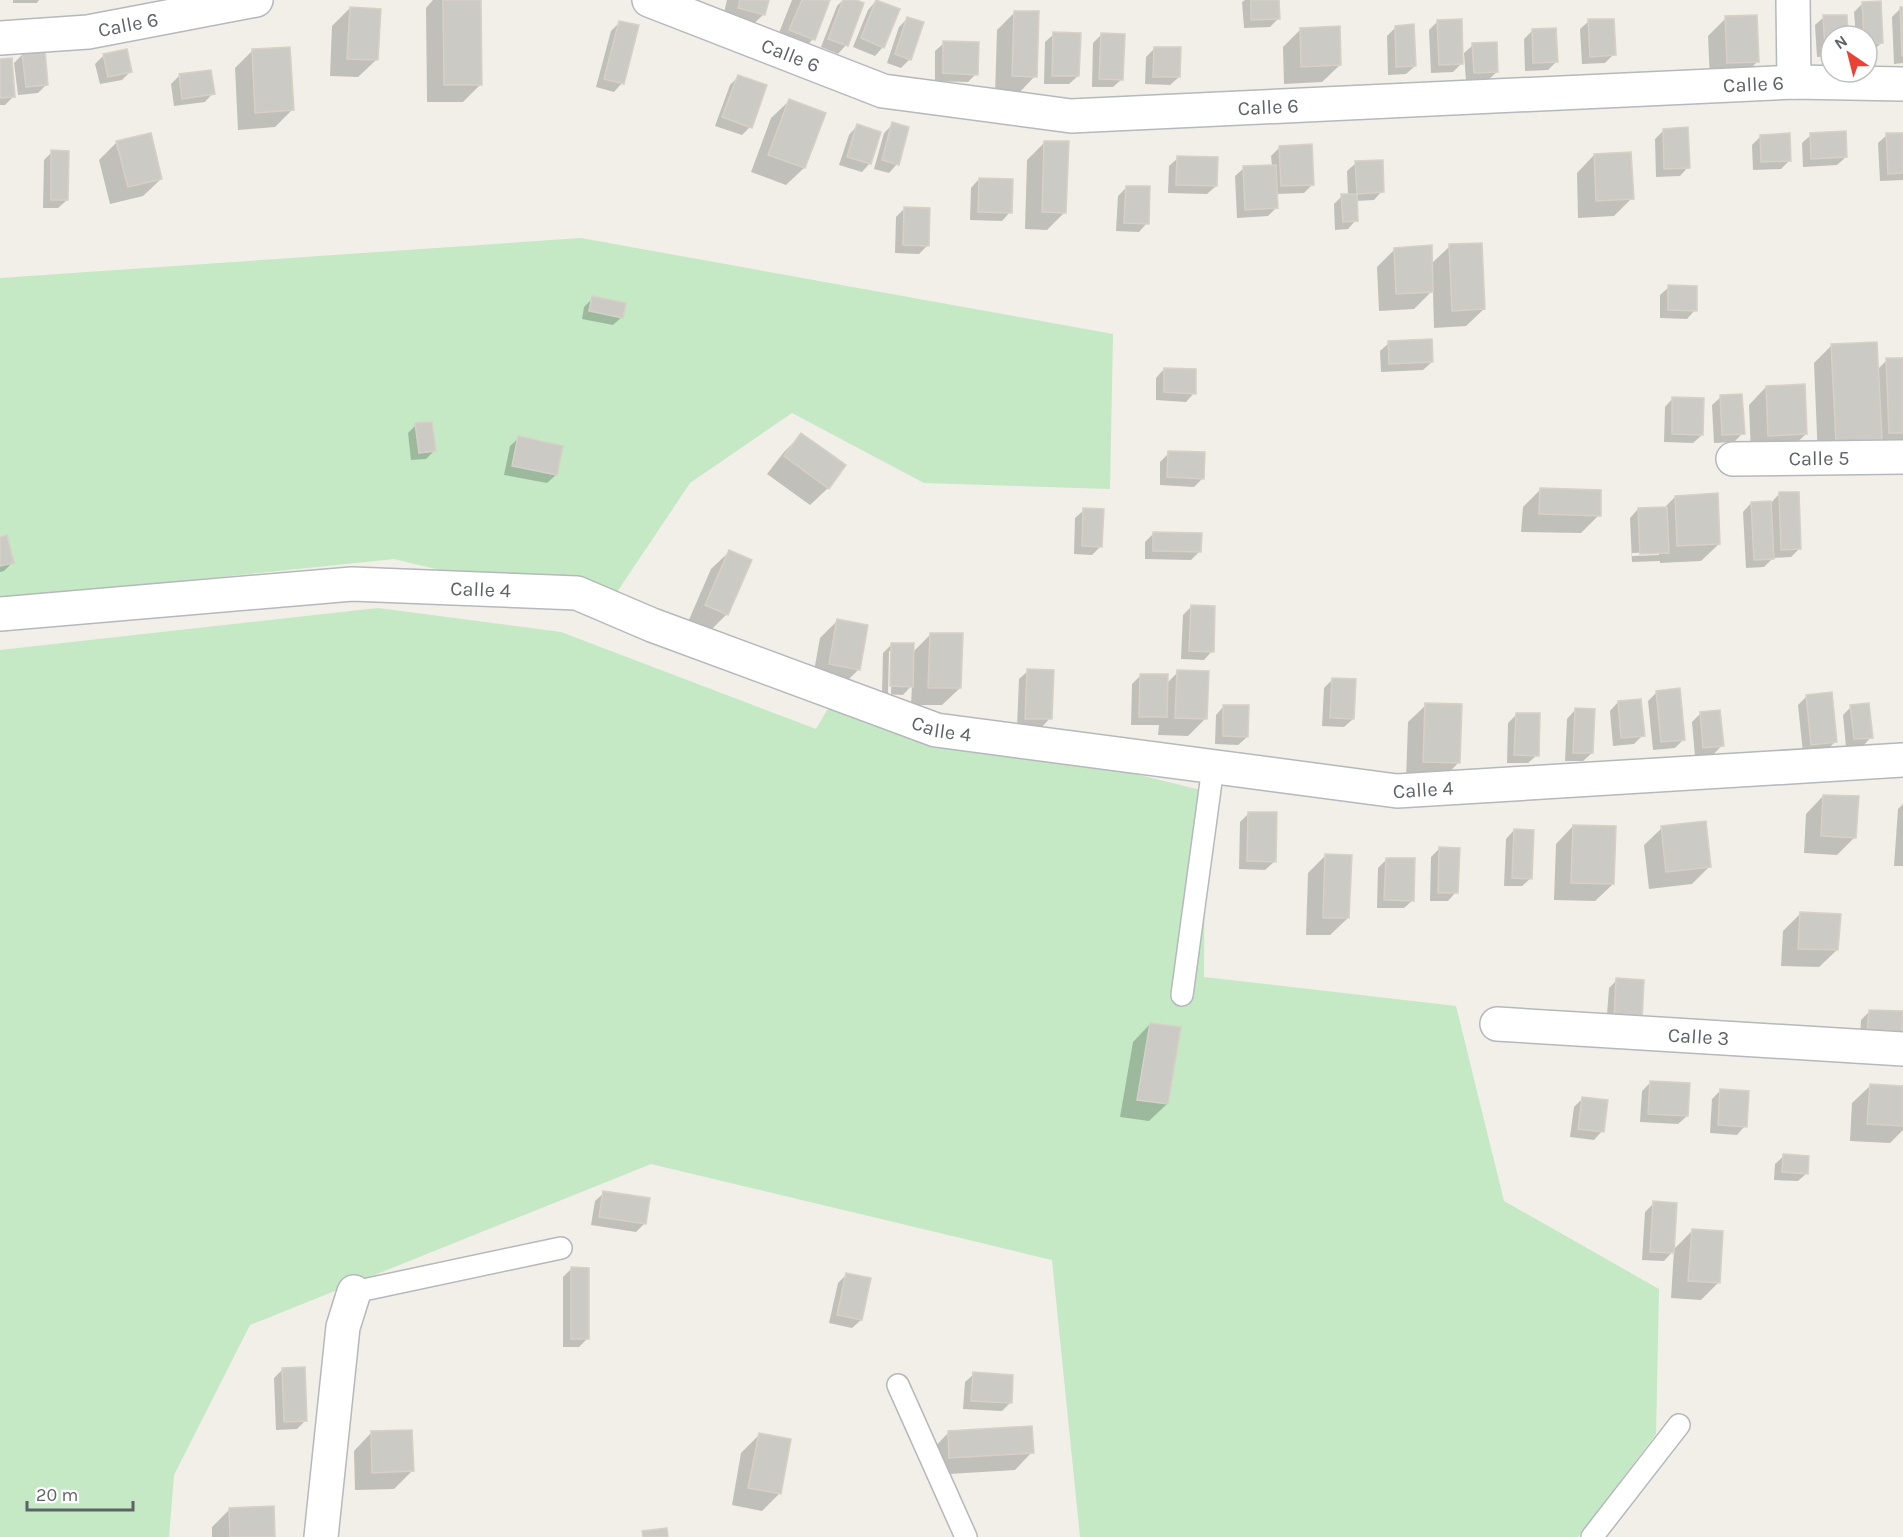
<svg xmlns="http://www.w3.org/2000/svg" width="1903" height="1537" viewBox="0 0 1903 1537" font-family="Karla,sans-serif">
<style>
.green{fill:#c5e8c5}
.shadow{fill:#0003;fill-rule:evenodd}
.building{fill:#cccac5;stroke:#d6d1c6;stroke-width:1.5}
.lines{fill:none;stroke-linecap:round;stroke-linejoin:round}
.service-casing{stroke:#b5b8bc;stroke-width:24}
.minor-casing{stroke:#b5b8bc;stroke-width:36}
.service{stroke:#fff;stroke-width:21}
.minor{stroke:#fff;stroke-width:33}
.labels{text-anchor:middle;stroke-width:4.5;stroke-linejoin:round;paint-order:stroke}
.street-label{font-size:20px;fill:#5f6368;stroke:#fff}
</style>
<rect width="100%" height="100%" fill="#f1efe8"/>
<g class="green">
<path d="M581,238L1113,334L1110,489L924,483L792,413L690,483L605,610L394,559L0,600V278Z"/>
<path d="M378,608L561,632L816,729L833,700L1205,791L1204,977L1456,1006L1504,1201L1659,1289L1656,1434L1578,1537H1080L1052,1260L651,1164L250,1325L174,1475L169,1537H0V650Z"/>
</g>
<g class="shadow">
<path d="M13,0H39L37,3H13Z"/>
<path d="M433,0H480L481,84L463,102H427L426,8Z"/>
<path d="M727,0H767L764,14L746,31L721,25Z"/>
<path d="M792,0H829L813,39L796,57L773,48Z"/>
<path d="M843,0H852L846,45L838,54L821,47L837,6Z"/>
<path d="M1245,0H1278V19L1270,27L1244,28L1242,2Z"/>
<path d="M876,1L883,47L875,56L853,47L868,10Z"/>
<path d="M1863,3L1882,42L1873,51H1867V36H1856L1854,12Z"/>
<path d="M350,8L376,60L358,77L330,76L332,26Z"/>
<path d="M1900,9H1903V63L1894,64L1892,17Z"/>
<path d="M1015,12L1035,76L1018,94H995L997,30Z"/>
<path d="M1824,17L1846,36H1831V56L1817,57L1815,25Z"/>
<path d="M908,18L910,59L901,68L887,63L899,27Z"/>
<path d="M1726,18L1758,61L1740,79L1710,80L1708,36Z"/>
<path d="M1589,21L1614,54L1605,63L1582,64L1580,29Z"/>
<path d="M620,22L622,83L614,92L596,87L611,31Z"/>
<path d="M1437,22L1462,63L1453,72L1431,73L1429,30Z"/>
<path d="M1396,27L1415,66L1406,74L1388,75L1387,36Z"/>
<path d="M1301,29L1340,65L1322,82L1284,84L1283,47Z"/>
<path d="M1532,31L1556,62L1548,70L1525,71L1524,39Z"/>
<path d="M1054,34L1078,76L1069,84H1044L1045,42Z"/>
<path d="M1101,35L1122,79L1113,87H1092L1093,43Z"/>
<path d="M944,43L976,74L968,82L935,81V51Z"/>
<path d="M1473,45L1497,72L1488,80L1466,81L1464,53Z"/>
<path d="M1155,48L1179,77L1170,85L1145,84L1146,57Z"/>
<path d="M252,51L292,110L275,127L238,130L235,68Z"/>
<path d="M23,54L47,84L38,93L18,95L14,63Z"/>
<path d="M104,55L130,72L122,80L100,84L95,64Z"/>
<path d="M0,60L14,96L5,105H0Z"/>
<path d="M179,76L213,93L205,102L174,106L171,84Z"/>
<path d="M738,77L750,127L742,135L715,126L730,85Z"/>
<path d="M789,101L804,168L786,185L751,172L771,118Z"/>
<path d="M893,124L897,164L889,173L874,169L884,133Z"/>
<path d="M857,126L870,163L862,172L839,165L849,135Z"/>
<path d="M1663,131L1688,167L1680,176L1656,177L1655,139Z"/>
<path d="M1903,134V180L1880,181L1878,143L1887,135Z"/>
<path d="M1811,135L1846,157L1837,165L1803,167L1802,143Z"/>
<path d="M1761,136L1790,160L1781,169L1753,170L1752,145Z"/>
<path d="M117,142L161,179L143,196L110,204L99,160Z"/>
<path d="M1045,142L1065,212L1047,230L1025,229L1027,160Z"/>
<path d="M1280,147L1313,184L1304,193L1276,194V208L1268,216L1237,218L1235,176L1244,168L1272,167L1271,156Z"/>
<path d="M52,152L67,200L58,208H43L44,160Z"/>
<path d="M1594,155L1632,198L1614,216L1578,218L1577,173Z"/>
<path d="M1178,158L1216,186L1207,194L1168,193L1169,166Z"/>
<path d="M1356,163L1382,191L1374,200L1355,201L1356,220L1348,229L1335,230L1334,204L1342,196L1348,195L1347,171Z"/>
<path d="M979,179L1010,212L1002,221L970,220L971,188Z"/>
<path d="M1127,187L1147,223L1139,232L1116,231L1118,196Z"/>
<path d="M905,208L928,245L919,254L895,253L896,217Z"/>
<path d="M1450,246L1484,309L1466,326L1434,328L1433,290L1414,309L1379,311L1377,267L1395,249L1431,264Z"/>
<path d="M1669,287L1695,310L1687,319L1660,318V295Z"/>
<path d="M593,298L622,317L613,325L582,319L584,307Z"/>
<path d="M1389,343L1432,362L1423,370L1381,372L1380,351Z"/>
<path d="M1832,345L1877,370L1887,360L1903,359V449L1818,459L1814,363Z"/>
<path d="M1164,369L1194,393L1186,402L1156,400V378Z"/>
<path d="M1766,387L1806,434L1788,451L1751,453L1749,405Z"/>
<path d="M1721,397L1743,433L1734,442L1714,443L1712,405Z"/>
<path d="M1673,398L1702,435L1693,443L1664,442L1665,407Z"/>
<path d="M416,425L434,451L426,459L411,460L408,433Z"/>
<path d="M801,435L828,488L810,505L767,474L784,452Z"/>
<path d="M519,438L556,475L547,483L504,475L510,446Z"/>
<path d="M1169,453L1203,478L1194,487L1160,485V462Z"/>
<path d="M1540,490L1599,515L1581,533L1521,532L1523,507Z"/>
<path d="M1779,494L1800,548L1791,557L1773,558L1764,567L1746,568L1743,512L1751,503H1771Z"/>
<path d="M1675,497L1719,544L1701,561L1660,563V561L1632,562L1630,518L1638,509L1664,508ZM1659,552V555L1632,556V553Z"/>
<path d="M1084,510L1101,546L1092,555L1074,554L1075,518Z"/>
<path d="M1154,533L1199,552L1191,560L1145,559V542Z"/>
<path d="M0,539L12,563L4,571L0,572Z"/>
<path d="M729,552L727,614L709,632L688,622L711,569Z"/>
<path d="M1191,607L1212,651L1204,660L1181,659L1183,615Z"/>
<path d="M838,620L859,669L841,687L812,682L820,638Z"/>
<path d="M931,634L960,688L942,705H911L912,685L903,695L882,694L883,653L892,644L912,653ZM889,651H892L891,694H888Z"/>
<path d="M1028,671L1050,718L1042,727H1017L1019,679Z"/>
<path d="M1178,672L1206,718L1188,736L1158,735L1159,725H1131L1132,684L1141,675L1167,683Z"/>
<path d="M1332,680L1353,719L1344,727L1322,726L1324,688Z"/>
<path d="M1657,692L1684,739L1675,748L1653,750L1648,701Z"/>
<path d="M1807,696L1835,742L1827,750L1803,753L1798,705Z"/>
<path d="M1618,702L1643,735L1634,744L1613,746L1610,711Z"/>
<path d="M1426,705L1458,763L1441,781L1406,780L1408,722Z"/>
<path d="M1224,706L1247,737L1238,745L1215,744L1216,715Z"/>
<path d="M1851,707L1871,737L1863,746L1846,747L1843,715Z"/>
<path d="M1575,710L1592,753L1583,761H1565L1567,719Z"/>
<path d="M1701,713L1722,745L1714,754L1695,756L1692,722Z"/>
<path d="M1517,714L1537,755L1528,763H1507L1508,723Z"/>
<path d="M1823,796L1855,837L1837,855L1804,853L1806,814Z"/>
<path d="M1903,804V866H1894L1898,809Z"/>
<path d="M1249,813L1274,862L1265,870L1239,869L1240,822Z"/>
<path d="M1573,826L1613,884L1595,901L1554,900L1556,844Z"/>
<path d="M1662,828L1709,867L1692,884L1649,889L1644,845Z"/>
<path d="M1514,830L1531,878L1522,886H1504L1506,839Z"/>
<path d="M1440,848L1456,892L1448,901H1430L1431,857Z"/>
<path d="M1326,855L1348,918L1330,935H1306L1308,873Z"/>
<path d="M1386,860L1413,900L1404,908H1377L1378,868Z"/>
<path d="M1801,913L1837,950L1819,967L1781,966L1783,931Z"/>
<path d="M1617,980L1642,981L1606,1027L1609,988Z"/>
<path d="M1870,1011L1900,1035L1860,1042L1861,1020Z"/>
<path d="M1150,1024L1167,1104L1149,1121L1120,1117L1133,1042Z"/>
<path d="M1650,1083L1687,1116L1678,1124L1640,1122L1642,1091Z"/>
<path d="M1870,1086L1903,1088V1130L1890,1143L1850,1141L1852,1103Z"/>
<path d="M1721,1090L1745,1126L1737,1135L1710,1133L1712,1099Z"/>
<path d="M1583,1098L1602,1131L1594,1140L1570,1137L1574,1107Z"/>
<path d="M1784,1156L1807,1173L1798,1181L1774,1180L1775,1164Z"/>
<path d="M604,1193L644,1224L636,1232L591,1225L595,1201Z"/>
<path d="M1654,1203L1673,1250L1692,1231L1719,1282L1701,1300L1671,1298L1674,1250L1664,1261L1642,1260L1645,1212Z"/>
<path d="M571,1269L588,1338L579,1347H563V1277Z"/>
<path d="M847,1274L869,1279L861,1320L852,1328L829,1323L838,1283Z"/>
<path d="M283,1369L305,1421L297,1429L276,1430L274,1378Z"/>
<path d="M974,1374L1011,1402L1002,1411L963,1409L965,1382Z"/>
<path d="M371,1433L412,1471L394,1489L355,1490L354,1451Z"/>
<path d="M948,1433L1032,1452L1015,1470L932,1475L931,1451Z"/>
<path d="M759,1435L780,1493L762,1511L732,1505L741,1453Z"/>
<path d="M230,1509L274,1537H212V1527Z"/>
</g>
<g class="building">
<path d="M443,0H481L482,85H444Z"/>
<path d="M740,0H769L765,15L738,8Z"/>
<path d="M802,0H830L815,40L789,30Z"/>
<path d="M843,0H856L864,3L848,46L828,39Z"/>
<path d="M876,0L900,9L884,48L861,38Z"/>
<path d="M1251,0H1279L1280,19L1251,20Z"/>
<path d="M1881,1L1883,43L1867,44V36H1864L1862,2Z"/>
<path d="M350,7L381,9L378,60L347,59Z"/>
<path d="M1900,7H1903V56H1902Z"/>
<path d="M1014,11H1039L1037,77L1012,76Z"/>
<path d="M1757,15L1759,62L1727,63L1725,16Z"/>
<path d="M1823,15H1847L1848,36H1831V49H1825Z"/>
<path d="M907,17L924,22L911,60L895,54Z"/>
<path d="M1462,19L1463,64L1439,65L1437,20Z"/>
<path d="M1588,19H1614L1616,55L1590,57Z"/>
<path d="M619,21L639,25L624,84L604,79Z"/>
<path d="M1414,24L1416,66L1396,67L1395,26Z"/>
<path d="M1340,26L1341,65L1301,67L1300,28Z"/>
<path d="M1556,28L1558,62L1533,63L1532,29Z"/>
<path d="M1053,32L1081,33L1079,76H1052Z"/>
<path d="M1101,33L1125,34L1123,80L1099,79Z"/>
<path d="M943,41L979,42L978,75L943,73Z"/>
<path d="M1497,42L1498,72L1474,73L1472,43Z"/>
<path d="M290,47L294,110L255,113L252,49Z"/>
<path d="M1154,47H1181L1180,77H1153Z"/>
<path d="M127,49L132,72L108,77L103,54Z"/>
<path d="M45,50L48,85L26,87L22,53Z"/>
<path d="M12,58L15,97L0,98V59Z"/>
<path d="M211,70L215,94L182,99L179,74Z"/>
<path d="M738,75L767,85L752,128L722,117Z"/>
<path d="M789,99L826,113L805,168L768,155Z"/>
<path d="M892,122L909,127L899,165L882,160Z"/>
<path d="M857,124L881,132L871,164L847,157Z"/>
<path d="M1688,127L1690,168L1664,169L1663,129Z"/>
<path d="M1846,131L1847,157L1811,159L1810,133Z"/>
<path d="M151,133L162,179L128,187L116,141Z"/>
<path d="M1790,133L1791,161L1761,162L1760,135Z"/>
<path d="M1886,133H1903V173L1888,174Z"/>
<path d="M1044,141H1069L1066,213L1042,212Z"/>
<path d="M1312,144L1314,185L1281,186L1279,146Z"/>
<path d="M51,150L69,151L68,200H51Z"/>
<path d="M1631,152L1634,199L1596,201L1594,154Z"/>
<path d="M1177,156L1218,157L1217,186L1176,185Z"/>
<path d="M1383,160L1384,192L1357,194L1355,161Z"/>
<path d="M1276,165L1278,208L1245,210L1243,166Z"/>
<path d="M979,178L1013,179L1012,213L978,212Z"/>
<path d="M1126,186H1150L1149,224L1124,223Z"/>
<path d="M1341,194H1357L1358,221L1343,222Z"/>
<path d="M904,207L930,208L929,246L903,245Z"/>
<path d="M1482,243L1485,309L1452,311L1449,244Z"/>
<path d="M1432,245L1433,292L1396,294L1394,248Z"/>
<path d="M1668,285L1697,286V311L1668,310Z"/>
<path d="M592,296L626,303L623,318L589,311Z"/>
<path d="M1432,339L1433,362L1389,364L1388,341Z"/>
<path d="M1877,342L1882,439L1836,442L1831,344Z"/>
<path d="M1886,358H1903V433H1889Z"/>
<path d="M1164,368L1196,369V394L1164,392Z"/>
<path d="M1805,384L1807,434L1768,436L1766,386Z"/>
<path d="M1742,394L1745,434L1722,435L1720,395Z"/>
<path d="M1672,397L1704,398L1703,435L1672,434Z"/>
<path d="M432,422L436,451L419,453L415,423Z"/>
<path d="M801,433L846,465L829,489L784,456Z"/>
<path d="M518,436L563,446L557,475L512,466Z"/>
<path d="M1168,451L1205,452L1204,479L1167,477Z"/>
<path d="M1540,488L1601,490V516L1539,514Z"/>
<path d="M1779,492H1799L1801,549L1781,550Z"/>
<path d="M1718,493L1720,544L1677,546L1675,496Z"/>
<path d="M1771,501L1774,559L1754,560L1751,502Z"/>
<path d="M1667,507L1669,553L1640,554L1638,508Z"/>
<path d="M1083,508L1104,509L1102,547L1082,546Z"/>
<path d="M1153,532L1202,533L1201,552L1153,551Z"/>
<path d="M7,535L14,563L0,566V537Z"/>
<path d="M729,550L752,560L728,615L705,605Z"/>
<path d="M1191,605L1215,606L1214,652L1189,651Z"/>
<path d="M837,619L868,625L860,670L829,664Z"/>
<path d="M930,633H963L961,688H928Z"/>
<path d="M891,643H914L913,687L890,686Z"/>
<path d="M1027,669L1054,670L1052,719H1025Z"/>
<path d="M1177,670L1209,671L1207,719L1175,718Z"/>
<path d="M1140,674H1168L1167,717H1139Z"/>
<path d="M1332,678L1356,679L1354,719L1330,718Z"/>
<path d="M1680,688L1685,740L1661,742L1656,691Z"/>
<path d="M1832,692L1837,742L1811,745L1806,695Z"/>
<path d="M1641,699L1645,736L1621,738L1618,701Z"/>
<path d="M1425,703L1462,704L1460,763L1423,762Z"/>
<path d="M1869,703L1873,738L1854,739L1850,705Z"/>
<path d="M1223,705H1249L1248,737L1223,736Z"/>
<path d="M1575,708L1595,709L1593,753H1573Z"/>
<path d="M1720,710L1724,746L1703,748L1700,712Z"/>
<path d="M1516,713H1540L1539,756L1514,755Z"/>
<path d="M1823,795L1859,796L1856,838L1821,836Z"/>
<path d="M1248,812H1277L1276,862L1247,861Z"/>
<path d="M1706,821L1711,867L1666,872L1661,826Z"/>
<path d="M1573,825L1616,826L1614,884L1571,883Z"/>
<path d="M1514,829L1534,830L1532,879L1512,878Z"/>
<path d="M1439,847L1460,848L1458,893H1438Z"/>
<path d="M1325,854L1352,855L1349,918H1323Z"/>
<path d="M1386,858H1415L1414,901L1384,900Z"/>
<path d="M1800,912L1841,914L1838,950L1798,949Z"/>
<path d="M1616,978L1644,980L1642,1021L1614,1019Z"/>
<path d="M1869,1010L1903,1011L1902,1035L1867,1034Z"/>
<path d="M1150,1023L1181,1027L1168,1104L1137,1100Z"/>
<path d="M1650,1081L1690,1083L1688,1116L1648,1114Z"/>
<path d="M1870,1084L1903,1086V1126L1867,1124Z"/>
<path d="M1720,1089L1749,1091L1747,1127L1718,1125Z"/>
<path d="M1582,1097L1608,1100L1604,1132L1578,1129Z"/>
<path d="M1783,1154L1809,1156L1808,1174L1782,1172Z"/>
<path d="M603,1191L650,1198L646,1224L599,1217Z"/>
<path d="M1653,1201L1677,1203L1674,1253L1650,1252Z"/>
<path d="M1692,1229L1723,1231L1720,1283L1688,1281Z"/>
<path d="M571,1267L589,1268V1339H571Z"/>
<path d="M846,1273L871,1278L862,1320L837,1315Z"/>
<path d="M305,1367L307,1421L284,1422L282,1368Z"/>
<path d="M973,1372L1013,1375L1012,1403L971,1401Z"/>
<path d="M1032,1426L1034,1453L949,1458L948,1431Z"/>
<path d="M412,1430L414,1471L372,1473L371,1431Z"/>
<path d="M759,1433L791,1439L781,1494L748,1488Z"/>
<path d="M274,1506L275,1537H230L229,1508Z"/>
<path d="M667,1528L668,1537H643L642,1531Z"/>
</g>
<g class="lines">
<defs>
<g id="service">
<path d="M1182,995L1213,767"/>
<path d="M354,1292L561,1248"/>
<path d="M898,1385L966,1537"/>
<path d="M1592,1537L1679,1425"/>
</g>
<g id="minor">
<path id="s1" d="M649,0L883,91L1071,116L1794,82L1903,84"/>
<path d="M1793,0L1794,82"/>
<path id="s2" d="M0,38L88,32L256,0"/>
<path id="s3" d="M1733,459L1903,457"/>
<path id="s4" d="M0,614L352,584L577,593L652,625L936,730L1397,791L1903,760"/>
<path id="s5" d="M1497,1024L1903,1049"/>
<path d="M321,1537L343,1327L354,1292"/>
</g>
</defs>
<use href="#service" class="service-casing"/>
<use href="#minor" class="minor-casing"/>
<use href="#service" class="service"/>
<use href="#minor" class="minor"/>
</g>
<g class="labels">
<g class="street-label">
<text dy="7" stroke="none"><textPath href="#s2" startOffset="129">Calle 6</textPath></text>
<text dy="7" stroke="none"><textPath href="#s1" startOffset="152">Calle 6</textPath></text>
<text dy="7" stroke="none"><textPath href="#s1" startOffset="1124">Calle 6</textPath></text>
<text dy="7" stroke="none"><textPath href="#s1" startOffset="638">Calle 6</textPath></text>
<text dy="7" stroke="none"><textPath href="#s3" startOffset="86">Calle 5</textPath></text>
<text dy="7" stroke="none"><textPath href="#s4" startOffset="482">Calle 4</textPath></text>
<text dy="7" stroke="none"><textPath href="#s4" startOffset="968">Calle 4</textPath></text>
<text dy="7" stroke="none"><textPath href="#s4" startOffset="1454">Calle 4</textPath></text>
<text dy="7" stroke="none"><textPath href="#s5" startOffset="202">Calle 3</textPath></text>
</g>
</g>
<g transform="translate(1849 54) rotate(325)"><circle r="28" fill="#ffffff" stroke="#bfc1c3" stroke-width="1.5"/>
<path d="M0-4.5L10 22L0 15L-10 22Z" fill="#ea4335"/>
<text y="-9" font-size="16" font-weight="bold" text-anchor="middle" fill="#5f6368">N</text>
</g>
<path d="M27 1501v9h106v-9" fill="none" stroke="#5f6368" stroke-width="3"/>
<text x="36" y="1501" font-size="18" fill="#5f6368" stroke="#ffffff" stroke-width="4.5" paint-order="stroke">20 m</text>
</svg>
